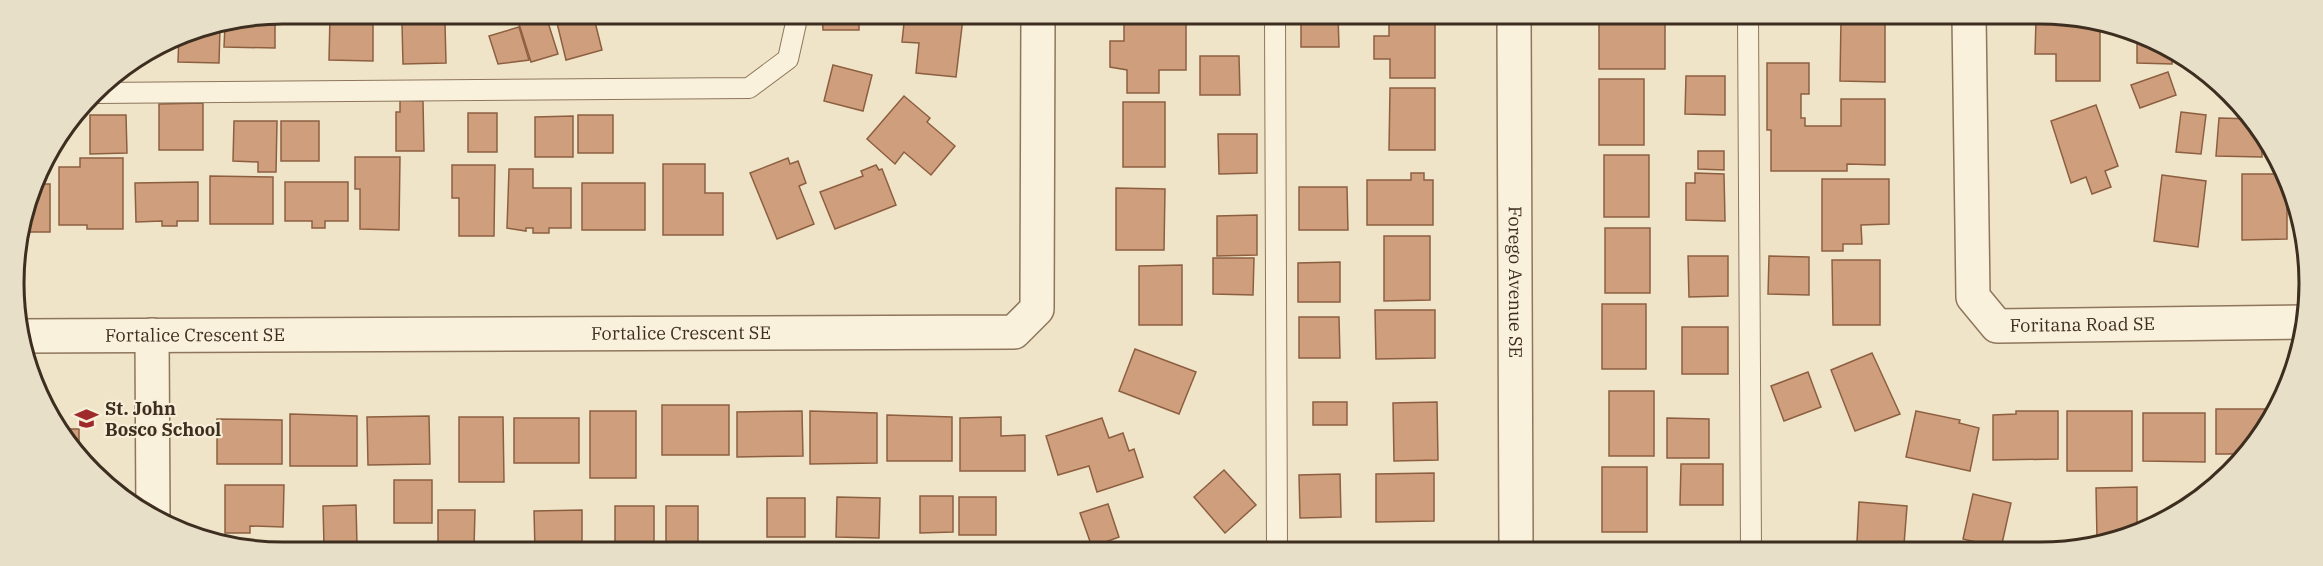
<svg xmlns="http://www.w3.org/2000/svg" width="2323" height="566" viewBox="0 0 2323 566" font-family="'IBM Plex Serif',serif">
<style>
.building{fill:#cf9f7d;stroke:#8d5f41;stroke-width:1.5}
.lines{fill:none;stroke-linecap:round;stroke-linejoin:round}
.service-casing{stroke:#8d765c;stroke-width:22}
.minor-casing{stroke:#8d765c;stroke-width:36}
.service{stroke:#faf1dc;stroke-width:20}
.minor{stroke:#faf1dc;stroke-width:33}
.labels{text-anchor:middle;stroke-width:4.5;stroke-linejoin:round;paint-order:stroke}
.street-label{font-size:18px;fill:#3d2e20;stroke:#f7eed8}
.poi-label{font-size:18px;font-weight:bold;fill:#3d2e20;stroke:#f7eed8;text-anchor:start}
.rim{fill:none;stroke:#3d2e20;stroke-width:3}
</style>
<rect width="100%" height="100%" fill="#f0e4c8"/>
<g class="building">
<path d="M593,14L602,50L566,60L557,23Z"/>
<path d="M822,14H859V30H823Z"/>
<path d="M905,14L963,18L956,77L916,73L919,43L902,42Z"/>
<path d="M1301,15H1338L1339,47H1301Z"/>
<path d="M1389,15H1435V78H1390V59H1374V36H1389Z"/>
<path d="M1603,15H1649V24H1665V69H1599V24H1603Z"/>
<path d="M330,16H373V61L329,60Z"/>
<path d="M546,16L558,54L531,62L519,24Z"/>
<path d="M259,18L275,19V48L224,47L225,25Z"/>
<path d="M1841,19L1885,20V82L1840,81Z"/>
<path d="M2036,20L2092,21L2100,24V81H2056V54H2035Z"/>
<path d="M1124,22H1186V70H1159V93H1127V70L1110,67V41H1124Z"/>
<path d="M445,23L446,63L403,64L402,24Z"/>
<path d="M519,27L529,60L498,64L489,36Z"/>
<path d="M212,28H220L219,63L178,62L179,35Z"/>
<path d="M2137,37L2173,49L2172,64L2137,63Z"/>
<path d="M1200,56H1239L1240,95H1200Z"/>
<path d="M1767,63H1809V94H1801V118H1805V126H1841V99H1885V165L1847,164V171H1771V130H1767Z"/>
<path d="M833,65L872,75L863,111L824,101Z"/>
<path d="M2168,72L2176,95L2140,108L2131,85Z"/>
<path d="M1686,76H1725V115L1685,114Z"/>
<rect x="1599" y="79" width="45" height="66"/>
<path d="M1390,88H1435V150H1389Z"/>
<path d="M904,96L930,118L927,122L955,146L931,175L904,152L895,164L867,139Z"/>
<path d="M400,100L423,101L424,151H396V112H400Z"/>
<rect x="1123" y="102" width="42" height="65"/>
<path d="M203,103V150H159V104Z"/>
<path d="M2096,105L2118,166L2105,171L2111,187L2092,194L2086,177L2071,183L2051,121Z"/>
<path d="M2181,112L2206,115L2201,154L2176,152Z"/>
<rect x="468" y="113" width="29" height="39"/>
<path d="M90,115H126L127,153L90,154Z"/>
<rect x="578" y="115" width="35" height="38"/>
<path d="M573,116V157H535V117Z"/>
<path d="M2219,118L2254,119L2262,136V157L2216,156Z"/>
<path d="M234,121H277L276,172H258V162L233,161Z"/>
<rect x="281" y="121" width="38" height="40"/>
<path d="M1218,134H1257V173L1219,174Z"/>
<path d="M1698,151H1724V170L1698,169Z"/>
<rect x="1604" y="155" width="45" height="62"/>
<path d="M355,157H400L399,230L360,229V189H355Z"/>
<path d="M80,158H123V229H87V225H59V167H80Z"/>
<path d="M788,158L790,164L798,161L806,183L799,186L814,224L777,239L750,173Z"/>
<path d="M663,164H705V193H723V235H663Z"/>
<path d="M452,165H495L494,236H459V198H452Z"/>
<path d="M876,165L879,170L882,169L896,205L835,229L820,192L863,176L861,171Z"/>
<path d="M509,169H533V188H571V228H549V233H533V228H526V231L507,228Z"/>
<path d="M1411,173H1424V180H1433V225H1367V180H1411Z"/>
<path d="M1695,173L1724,174L1725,221L1686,220V183H1695Z"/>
<path d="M2242,174H2281L2287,187V239L2242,240Z"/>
<path d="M2162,175L2206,181L2198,247L2154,241Z"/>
<path d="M210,176L273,177V224H210Z"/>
<path d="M1822,179H1889V224L1861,225L1862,244H1843V251H1822Z"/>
<path d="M198,182V221H177V226H162V221L136,222L135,183Z"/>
<path d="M285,182H348V221H325V228H312V221H285Z"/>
<rect x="582" y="183" width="63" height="47"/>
<path d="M36,184H50V232H23Z"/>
<path d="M1299,187H1347L1348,230H1299Z"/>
<path d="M1116,188L1165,189L1164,250H1116Z"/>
<path d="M1257,215V255L1217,256V216Z"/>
<rect x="1605" y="228" width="45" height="65"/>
<path d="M1384,236H1430V300L1384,301Z"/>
<path d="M1688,256H1728V296L1689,297Z"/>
<path d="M1769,256L1809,257V295L1768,294Z"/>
<path d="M1213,258H1254L1253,295L1213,294Z"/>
<path d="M1832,260H1880V325H1833Z"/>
<path d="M1340,262V302H1298V263Z"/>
<path d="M1182,265V325H1139V266Z"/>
<rect x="1602" y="304" width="44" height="65"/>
<path d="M1375,310H1435V358L1376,359Z"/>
<path d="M1299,317H1339L1340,358H1299Z"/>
<rect x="1682" y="327" width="46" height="47"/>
<path d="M1135,349L1196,372L1179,414L1119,391Z"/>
<path d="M1872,353L1900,414L1855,431L1831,370Z"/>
<path d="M1808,372L1821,407L1784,421L1771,386Z"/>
<rect x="1609" y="391" width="45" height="65"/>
<rect x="1313" y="402" width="34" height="23"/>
<path d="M1437,402L1438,460L1394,461L1393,403Z"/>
<rect x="662" y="405" width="67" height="50"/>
<path d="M2216,409H2277L2245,454H2216Z"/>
<rect x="590" y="411" width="46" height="67"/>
<path d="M802,411L803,456L737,457V412Z"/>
<path d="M810,411L877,413V463L810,464Z"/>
<path d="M1916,411L1960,420L1959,423L1979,428L1970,471L1906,457Z"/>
<path d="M2016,411H2058V459L1993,460V415L2016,414Z"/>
<rect x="2067" y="411" width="65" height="60"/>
<path d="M2143,413H2205V462L2143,461Z"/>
<path d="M290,414L357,416V466H290Z"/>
<path d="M887,415L952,417V461H887Z"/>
<path d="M429,416L430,464L368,465L367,417Z"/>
<path d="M459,417H503L504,482H459Z"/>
<path d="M1001,417V436L1025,435V471H960V418Z"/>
<rect x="514" y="418" width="65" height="45"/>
<path d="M1102,418L1109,438L1123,433L1129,451L1134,449L1143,477L1097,492L1089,466L1058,475L1046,436Z"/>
<path d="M1667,418L1709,419V458H1667Z"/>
<path d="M217,419L282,420V464H217Z"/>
<path d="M60,429H79V456L69,447Z"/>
<path d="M1681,464H1723V505H1680Z"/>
<rect x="1602" y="467" width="45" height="65"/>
<path d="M1224,470L1256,505L1225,533L1194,497Z"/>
<path d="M1434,473V521L1376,522V474Z"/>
<path d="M1340,474L1341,517L1300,518L1299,475Z"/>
<rect x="394" y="480" width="38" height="43"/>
<path d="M225,485H284L283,527L250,526V533H225Z"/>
<path d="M2137,487V524H2155V526L2109,540H2097L2096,488Z"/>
<path d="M1973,494L2011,503L2001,548L1963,539Z"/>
<path d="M920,496H953V532L920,533Z"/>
<path d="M837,497L880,498L879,538L836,537Z"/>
<rect x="959" y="497" width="37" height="38"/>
<rect x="767" y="498" width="38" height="39"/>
<path d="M1859,502L1907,506L1904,545L1857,542Z"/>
<path d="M1108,504L1119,537L1092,547L1080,513Z"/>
<path d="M356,505L357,545L324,546L323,506Z"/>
<rect x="615" y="506" width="39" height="39"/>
<rect x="666" y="506" width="32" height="40"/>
<path d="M438,510H475L474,548H438Z"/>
<path d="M582,510V550H535L534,511Z"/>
</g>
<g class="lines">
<defs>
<g id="service">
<path d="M1275,15L1277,550"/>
<path d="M1748,15L1751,550"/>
<path d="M95,93L749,88L788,59L798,14"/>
</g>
<g id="minor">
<path id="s1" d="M1514,15L1516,550"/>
<path id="s2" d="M1969,16L1973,297L1997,326L2306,322"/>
<path d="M152,335L153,518"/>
<path id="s3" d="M21,336L1014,332L1037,309L1038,14"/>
</g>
</defs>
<use href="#service" class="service-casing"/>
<use href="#minor" class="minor-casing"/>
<use href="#service" class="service"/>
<use href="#minor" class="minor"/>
</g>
<defs>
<symbol id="school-bare" viewBox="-9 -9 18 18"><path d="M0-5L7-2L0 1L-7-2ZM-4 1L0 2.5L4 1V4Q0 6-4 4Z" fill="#9e2a2b" stroke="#f7eed8" stroke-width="2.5" paint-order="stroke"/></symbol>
</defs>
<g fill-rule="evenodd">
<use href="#school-bare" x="70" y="402" width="33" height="33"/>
</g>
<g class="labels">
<g class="street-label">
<text dy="6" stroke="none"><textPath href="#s1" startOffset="267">Forego Avenue SE</textPath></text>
<text dy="6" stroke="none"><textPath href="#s2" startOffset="404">Foritana Road SE</textPath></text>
<text dy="6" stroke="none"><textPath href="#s3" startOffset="660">Fortalice Crescent SE</textPath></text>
<text dy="6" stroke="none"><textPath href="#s3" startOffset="174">Fortalice Crescent SE</textPath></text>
</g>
<g class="poi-label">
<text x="105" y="415">St. John<tspan x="105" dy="21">Bosco School</tspan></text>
</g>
</g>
<path d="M0 0H2323V566H0ZM283 24H2040A259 259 0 0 1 2299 283V283A259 259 0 0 1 2040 542H283A259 259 0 0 1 24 283V283A259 259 0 0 1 283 24Z" fill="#e8dfc9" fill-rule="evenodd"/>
<path class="rim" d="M283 24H2040A259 259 0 0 1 2299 283V283A259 259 0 0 1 2040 542H283A259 259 0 0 1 24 283V283A259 259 0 0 1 283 24Z"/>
</svg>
